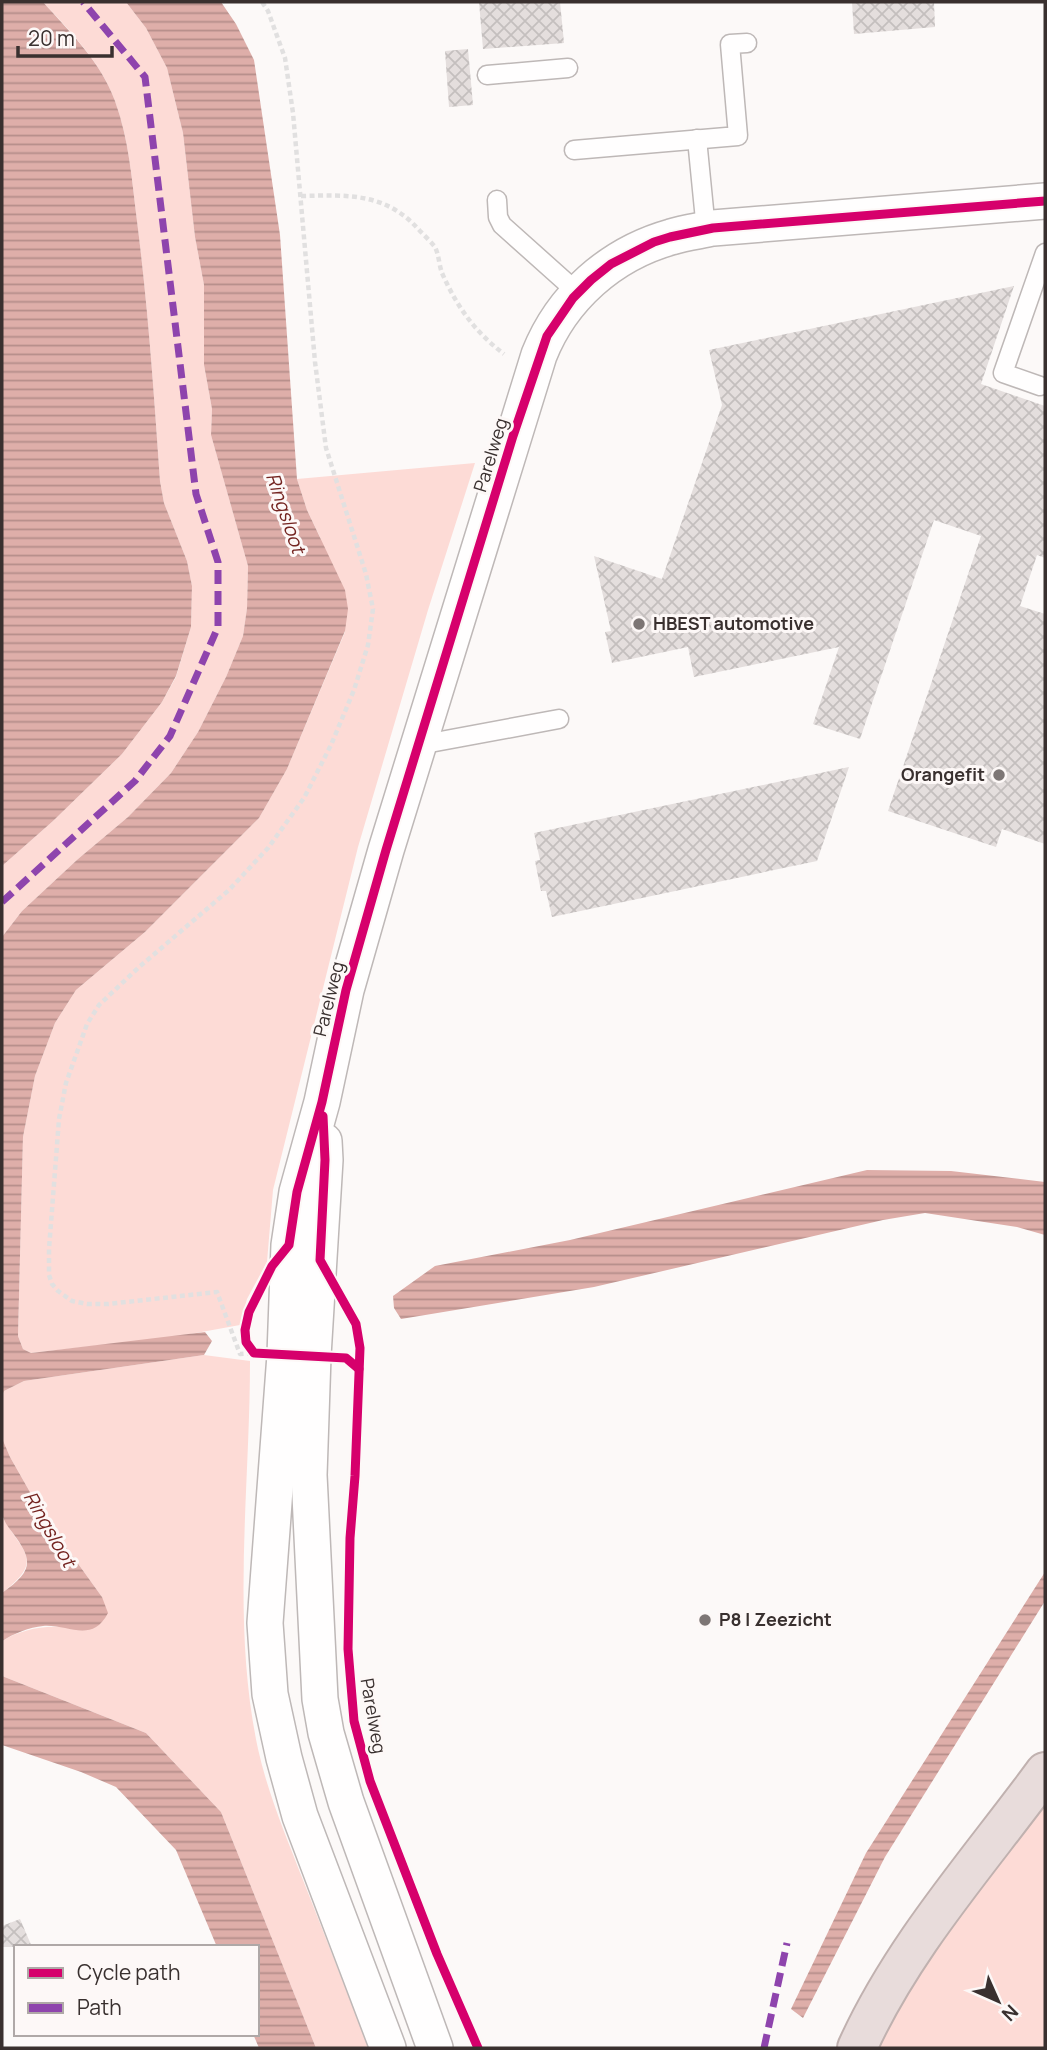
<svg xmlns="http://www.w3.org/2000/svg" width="1047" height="2050" viewBox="0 0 1047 2050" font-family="Manrope,sans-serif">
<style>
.grass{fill:#fddbd6}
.water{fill:url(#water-rules)}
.building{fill:url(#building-cross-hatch)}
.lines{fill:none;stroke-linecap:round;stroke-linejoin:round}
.lane-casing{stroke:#beb8b7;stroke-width:21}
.street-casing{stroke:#beb8b7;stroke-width:38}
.highway-casing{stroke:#c0b1af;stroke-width:42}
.path{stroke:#e1e0e0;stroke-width:4.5;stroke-dasharray:5 3.5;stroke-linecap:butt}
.lane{stroke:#fffefe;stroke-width:18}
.street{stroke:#fffefe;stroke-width:35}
.highway{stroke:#e8dcdb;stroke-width:38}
.quiet{stroke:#8e44ad;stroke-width:7;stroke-dasharray:14 7;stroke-linecap:butt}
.cycleway-casing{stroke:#fdf8f7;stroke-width:13}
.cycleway{stroke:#d6006c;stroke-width:9}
.poi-dot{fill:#7d7675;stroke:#fdf8f7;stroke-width:2.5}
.labels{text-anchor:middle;stroke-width:6;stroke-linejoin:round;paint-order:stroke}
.street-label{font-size:18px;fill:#39302f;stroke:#fdf8f7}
.poi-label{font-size:18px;font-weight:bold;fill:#39302f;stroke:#fdf8f7;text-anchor:start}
.water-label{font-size:19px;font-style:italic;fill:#742420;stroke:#fdf8f7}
</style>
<defs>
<pattern id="water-rules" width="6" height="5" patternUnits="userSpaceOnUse" patternTransform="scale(1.75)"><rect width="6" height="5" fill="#deaea9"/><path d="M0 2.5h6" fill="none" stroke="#b58e8a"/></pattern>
<pattern id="building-cross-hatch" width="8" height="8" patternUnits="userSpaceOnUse" patternTransform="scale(1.75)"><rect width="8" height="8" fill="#e4dedd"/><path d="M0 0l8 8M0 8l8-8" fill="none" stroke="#c4bfbe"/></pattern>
</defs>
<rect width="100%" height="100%" fill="#fcf9f8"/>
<g class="grass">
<path d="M43,2H126L146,28L167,68L183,133L195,237L204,285V365L212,409L211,435L248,566L247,608L243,636L226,677L198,732L171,773L128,817L78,859L22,911L2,937V866L53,821L122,754L162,702L176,677L191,627L192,586L187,561L164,503L160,481C154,394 148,307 137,221C132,181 129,139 115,101C101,62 70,31 43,2Z"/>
<path d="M475,463L428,610L358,847L273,1190L267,1262L247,1299L240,1325L174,1337L31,1353L23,1349L18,1336L23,1137L35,1076L55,1023L76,990L145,932L259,818L287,769L345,632L320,537L307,510L297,479Z"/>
<path d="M204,1355L250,1361C250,1489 231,1622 258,1749C268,1794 286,1836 303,1880C325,1936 347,1992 369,2048H316L221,1812L146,1733L2,1676V1641C19,1631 39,1626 59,1627L102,1597L43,1515L10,1457L2,1438V1396L4,1391L24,1381Z"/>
<path d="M2,1516C22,1553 46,1559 2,1593Z"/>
<path d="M1045,1792V2048H870L885,2017Z"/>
</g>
<g class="water">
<path d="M2,2H43C70,32 101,62 115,101C129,139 132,181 137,221C148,307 154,394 160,481L164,503L187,561L192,586L191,627L176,676L162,702L122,754L53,821L2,866L3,781L2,779Z"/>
<path d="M126,2H221L236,24L254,60L280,235L297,479L307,510L345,590L348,609L345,631L287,769L259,818L145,932L76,990L55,1023L35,1076L23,1137L18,1336L23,1349L31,1353L205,1332L212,1341L204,1355L24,1381L4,1391L2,1396V937L22,911L78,859L128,817L171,773L198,732L226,677L243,636L247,608L248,566L211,435L212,409L204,365V285L195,237L183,133L167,68L146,28Z"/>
<path d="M867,1170L951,1171L1045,1182V1235L1017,1227L925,1213L883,1220L594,1287L401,1319L394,1308L393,1296L435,1266L570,1240Z"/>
<path d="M2,1438L10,1457L43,1515L102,1597L108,1613C92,1644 68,1624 43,1626C30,1627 13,1634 2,1641V1593C33,1571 34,1561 12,1532C8,1527 3,1520 2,1513C0,1489 2,1462 2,1438Z"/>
<path d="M1045,1572V1601L885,1857L803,2018L791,2009L866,1853Z"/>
<path d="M2,1676L146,1733L221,1812L316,2048H259L253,2034H257V1947H217L176,1850L116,1787L81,1772L2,1745Z"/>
</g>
<g class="building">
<path d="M479,2H560L564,43L483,49Z"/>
<path d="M852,2H934L935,27L854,34Z"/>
<path d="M468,49L473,105L449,107L445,51Z"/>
<path d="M1014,286L981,384L1045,406V558L1037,555L1020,606L1045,614V844L1002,829L996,847L888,811L981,536L934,520L860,739L813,724L839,647L694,677L688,647L612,663L605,632L611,631L594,556L662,579L722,405L709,350Z"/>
<path d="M849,767L817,861L552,917L546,891H541L535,861L540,860L534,833Z"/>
<path d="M20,1919L32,1947H2V1926Z"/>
</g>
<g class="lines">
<defs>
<g id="lane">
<path d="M487,75L568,68"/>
<path d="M697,139L706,230"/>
<path d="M574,150L738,136L730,44L747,43"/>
<path d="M497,200L498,217L502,225L578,293"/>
<path d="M1040,386L1003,373L1045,253"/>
<path d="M419,745L559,719"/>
</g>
<g id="street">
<path d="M324,1141L325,1160L313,1356L309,1475L320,1699L326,1733L346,1802L435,2048"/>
<path d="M388,2048L300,1816L284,1758L270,1694L265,1623L285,1355L289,1245L297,1192L322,1102L346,990L386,850L539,355C562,297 611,254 671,237C684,233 699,231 713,228L1045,201"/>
</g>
<path id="highway" d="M857,2048C903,1946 979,1862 1045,1772"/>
</defs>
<use href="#lane" class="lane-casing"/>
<use href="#street" class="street-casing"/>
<use href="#highway" class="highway-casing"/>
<g class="path">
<path d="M301,196C348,195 386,192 420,231C425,236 431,242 435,247C439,255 439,265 442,273C457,307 475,332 504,354"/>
<path d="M252,1353L240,1354L217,1292L108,1304H87L72,1301L58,1291L52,1284L49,1275V1249L59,1119L66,1083L87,1024L99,1005L138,968L229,890L268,848L304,798L331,745L354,690L368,645L373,609L366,574L326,448L315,362L293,113L285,58L268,11L262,2"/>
</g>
<use href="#lane" class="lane"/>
<use href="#street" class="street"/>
<use href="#highway" class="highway"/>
<g class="quiet">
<path d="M2,902L135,781L170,736L218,627V562L196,494L145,77L83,2"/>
<path d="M764,2048L787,1943"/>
</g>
<defs>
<g id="cycleway">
<path d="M323,1116L325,1160L320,1260L356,1324L360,1348L355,1476L350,1538L348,1649L354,1721L370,1781L437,1954L478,2048"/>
<path d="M359,1369L346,1358L254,1353L246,1342L245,1330L249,1312L272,1266L289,1245L297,1192L322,1102L346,990L386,850L513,436L547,336L573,298L591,280L611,264L654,242L670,237L713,228L1045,201"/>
</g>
</defs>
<use href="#cycleway" class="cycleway-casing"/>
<use href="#cycleway" class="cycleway"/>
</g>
<g class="poi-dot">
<circle cx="639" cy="624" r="7"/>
<circle cx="999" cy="775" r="7"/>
<circle cx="705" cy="1620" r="7"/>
</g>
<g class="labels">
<g class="street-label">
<text transform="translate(491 455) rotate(-73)" y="6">Parelweg</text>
<text transform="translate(329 999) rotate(-76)" y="6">Parelweg</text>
<text transform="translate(373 1716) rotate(80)" y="6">Parelweg</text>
</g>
<g class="poi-label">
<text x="653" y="630">HBEST automotive</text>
<text x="985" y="781" text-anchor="end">Orangefit</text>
<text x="719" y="1626">P8 | Zeezicht</text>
</g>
<g class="water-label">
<text transform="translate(286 513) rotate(71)" y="7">Ringsloot</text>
<text transform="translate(50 1529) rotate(60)" y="7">Ringsloot</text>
</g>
</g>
<rect width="1047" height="2050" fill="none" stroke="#39302f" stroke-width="7"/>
<rect x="14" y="1945" width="245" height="91" fill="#fdf8f7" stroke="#afa8a7" stroke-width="2"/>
<rect x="28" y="1968" width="35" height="10" fill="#d6006c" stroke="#afa8a7" stroke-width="2"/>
<text x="77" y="1980" font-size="21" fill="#39302f">Cycle path</text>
<rect x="28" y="2003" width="35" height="10" fill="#8e44ad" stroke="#afa8a7" stroke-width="2"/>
<text x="77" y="2015" font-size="21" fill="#39302f">Path</text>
<g transform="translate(998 2001) rotate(135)" stroke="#fdf8f7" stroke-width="5" paint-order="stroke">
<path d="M0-5L12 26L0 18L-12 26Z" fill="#39302f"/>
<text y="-10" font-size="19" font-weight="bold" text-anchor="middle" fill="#39302f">N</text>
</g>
<path d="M18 46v10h94v-10" fill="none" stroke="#39302f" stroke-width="3.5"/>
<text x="28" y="46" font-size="21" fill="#39302f" stroke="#fdf8f7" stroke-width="5" paint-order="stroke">20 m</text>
</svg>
